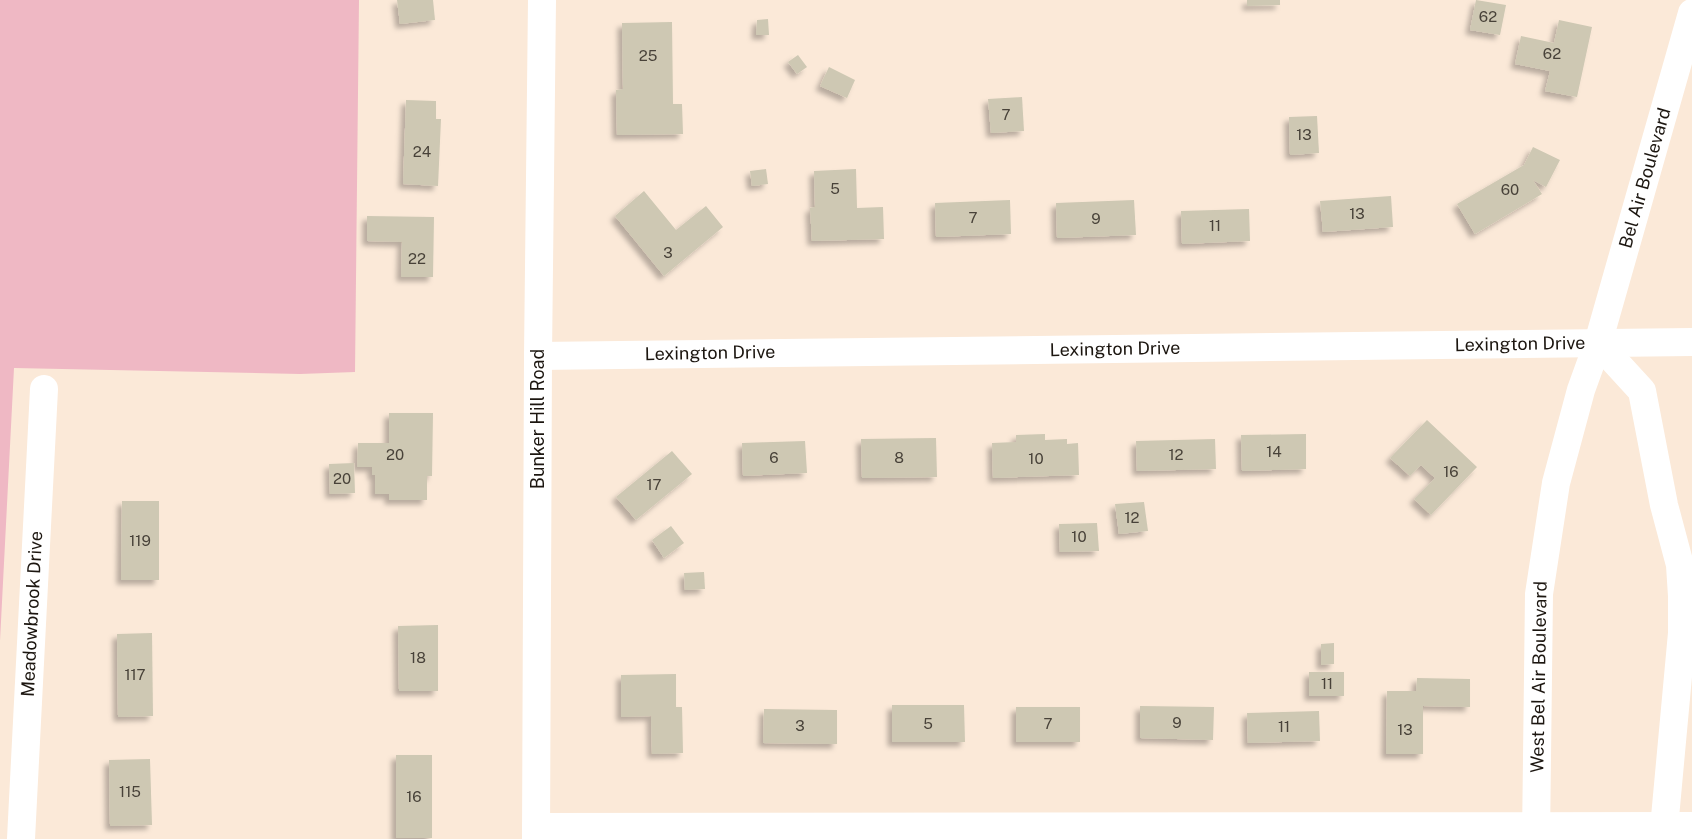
<svg xmlns="http://www.w3.org/2000/svg" width="1692" height="839" viewBox="0 0 1692 839" font-family="'Public Sans',sans-serif">
<style>
.green{fill:#efb8c4}
.building{fill:#cec8b3;filter:url(#shadow)}
.lines{fill:none;stroke-linecap:round;stroke-linejoin:round}
.minor{stroke:#fff;stroke-width:28}
.labels{text-anchor:middle;stroke-width:4;stroke-linejoin:round;paint-order:stroke}
.number-label{font-size:15px;fill:#484239}
.street-label{font-size:18px;fill:#1c1610;stroke:#fff}
</style>
<defs>
<filter id="shadow"><feDropShadow dx="-4.5" dy="4.5" stdDeviation="2.5" flood-color="#0004"/></filter>
</defs>
<rect width="100%" height="100%" fill="#fbe9d8"/>
<path class="green" d="M0,0H359L355,372L300,374L14,368L0,641Z"/>
<g class="building">
<path d="M397,0H433L435,20L400,24Z"/>
<path d="M1247,0H1280V5L1247,6Z"/>
<path d="M1476,0L1506,5L1500,35L1470,30Z"/>
<path d="M768,19L769,35H756L757,20Z"/>
<path d="M1559,20L1592,27L1577,97L1545,91L1550,71L1515,64L1521,36L1554,43Z"/>
<path d="M672,22L673,104H682L683,134L617,135L616,90L623,89L622,23Z"/>
<path d="M798,55L807,67L797,74L788,62Z"/>
<path d="M829,67L855,80L847,98L820,86Z"/>
<path d="M1022,97L1024,131L991,133L988,99Z"/>
<path d="M406,100L436,101V119H441L438,186L403,184Z"/>
<path d="M1317,116L1319,153L1290,155L1289,117Z"/>
<path d="M1533,147L1560,160L1546,187L1533,180L1542,194L1475,234L1457,204L1524,165Z"/>
<path d="M766,169L768,184L752,186L750,171Z"/>
<path d="M856,169L857,208L883,207L884,239L812,241L810,208L815,207L814,171Z"/>
<path d="M644,191L676,230L706,206L723,227L664,276L615,216Z"/>
<path d="M1391,196L1393,227L1323,232L1320,201Z"/>
<path d="M1010,200L1011,234L936,237L935,203Z"/>
<path d="M1134,200L1136,235L1057,238L1056,203Z"/>
<path d="M1249,209L1250,241L1182,244L1181,211Z"/>
<path d="M367,216L434,217L433,277H401L402,242L367,241Z"/>
<path d="M389,413H433L432,476H427V500H389V494H375V475H372V467H357L358,443H389Z"/>
<path d="M1427,420L1477,467L1431,515L1414,499L1435,478L1421,465L1410,476L1390,458Z"/>
<path d="M1045,434V440L1067,439V444L1078,443L1079,475L993,478L992,443L1016,442V435Z"/>
<path d="M1306,434V469L1242,471L1241,435Z"/>
<path d="M936,438L937,477L862,478L861,439Z"/>
<path d="M1215,439L1216,469L1137,471L1136,441Z"/>
<path d="M805,441L807,473L743,476L742,443Z"/>
<path d="M672,451L692,474L636,520L616,497Z"/>
<path d="M354,463L355,493L330,494L329,464Z"/>
<path d="M122,501H159V580H121Z"/>
<path d="M1144,502L1148,531L1119,534L1115,504Z"/>
<path d="M1097,523L1099,551L1060,552L1059,524Z"/>
<path d="M671,526L684,543L664,558L652,540Z"/>
<path d="M704,572L705,589L685,590L684,573Z"/>
<path d="M438,625V691H399L398,626Z"/>
<path d="M152,633L153,716L118,717L117,634Z"/>
<path d="M1334,643V664L1321,665V644Z"/>
<rect x="1309" y="672" width="35" height="24"/>
<path d="M676,674V707H682L683,753L652,754L651,716L621,717V675Z"/>
<path d="M1417,678L1470,679V707L1423,706V754H1386L1387,691H1416Z"/>
<path d="M892,705H964L965,742H892Z"/>
<path d="M1140,706L1214,707L1213,740L1140,738Z"/>
<rect x="1016" y="707" width="64" height="35"/>
<path d="M764,709L837,710V744L763,743Z"/>
<path d="M1319,711L1320,741L1248,743L1247,713Z"/>
<rect x="396" y="755" width="36" height="83"/>
<path d="M150,759L152,825L110,826L109,760Z"/>
</g>
<g class="lines">
<g class="minor">
<path d="M1598,343L1642,391L1664,505L1680,565L1682,596V633L1663,839"/>
<path d="M538,356L1692,342"/>
<path d="M536,827L1692,826"/>
<path d="M21,839L44,389"/>
<path d="M536,839L538,356L542,0"/>
<path d="M1536,839L1539,594L1556,483L1581,390L1598,343L1692,13"/>
</g>
</g>
<g class="labels">
<g class="number-label">
<text x="1488" y="22">62</text>
<text x="1552" y="59">62</text>
<text x="648" y="61">25</text>
<text x="1006" y="120">7</text>
<text x="1304" y="140">13</text>
<text x="422" y="157">24</text>
<text x="835" y="194">5</text>
<text x="1510" y="195">60</text>
<text x="1357" y="219">13</text>
<text x="973" y="223">7</text>
<text x="1096" y="224">9</text>
<text x="1215" y="231">11</text>
<text x="668" y="258">3</text>
<text x="417" y="264">22</text>
<text x="1274" y="457">14</text>
<text x="395" y="460">20</text>
<text x="1176" y="460">12</text>
<text x="774" y="463">6</text>
<text x="899" y="463">8</text>
<text x="1036" y="464">10</text>
<text x="1451" y="477">16</text>
<text x="342" y="484">20</text>
<text x="654" y="490">17</text>
<text x="1132" y="523">12</text>
<text x="1079" y="542">10</text>
<text x="140" y="546">119</text>
<text x="418" y="663">18</text>
<text x="135" y="680">117</text>
<text x="1327" y="689">11</text>
<text x="1177" y="728">9</text>
<text x="928" y="729">5</text>
<text x="1048" y="729">7</text>
<text x="800" y="731">3</text>
<text x="1284" y="732">11</text>
<text x="1405" y="735">13</text>
<text x="130" y="797">115</text>
<text x="414" y="802">16</text>
</g>
<g class="street-label">
<text transform="translate(1645 178) rotate(-74)" y="6">Bel Air Boulevard</text>
<text transform="translate(1520 344) rotate(-1)" y="6">Lexington Drive</text>
<text transform="translate(1115 349) rotate(-1)" y="6">Lexington Drive</text>
<text transform="translate(710 353) rotate(-1)" y="6">Lexington Drive</text>
<text transform="translate(538 419) rotate(-90)" y="6">Bunker Hill Road</text>
<text transform="translate(32 614) rotate(-87)" y="6">Meadowbrook Drive</text>
<text transform="translate(1539 677) rotate(-89)" y="6">West Bel Air Boulevard</text>
</g>
</g>
</svg>
